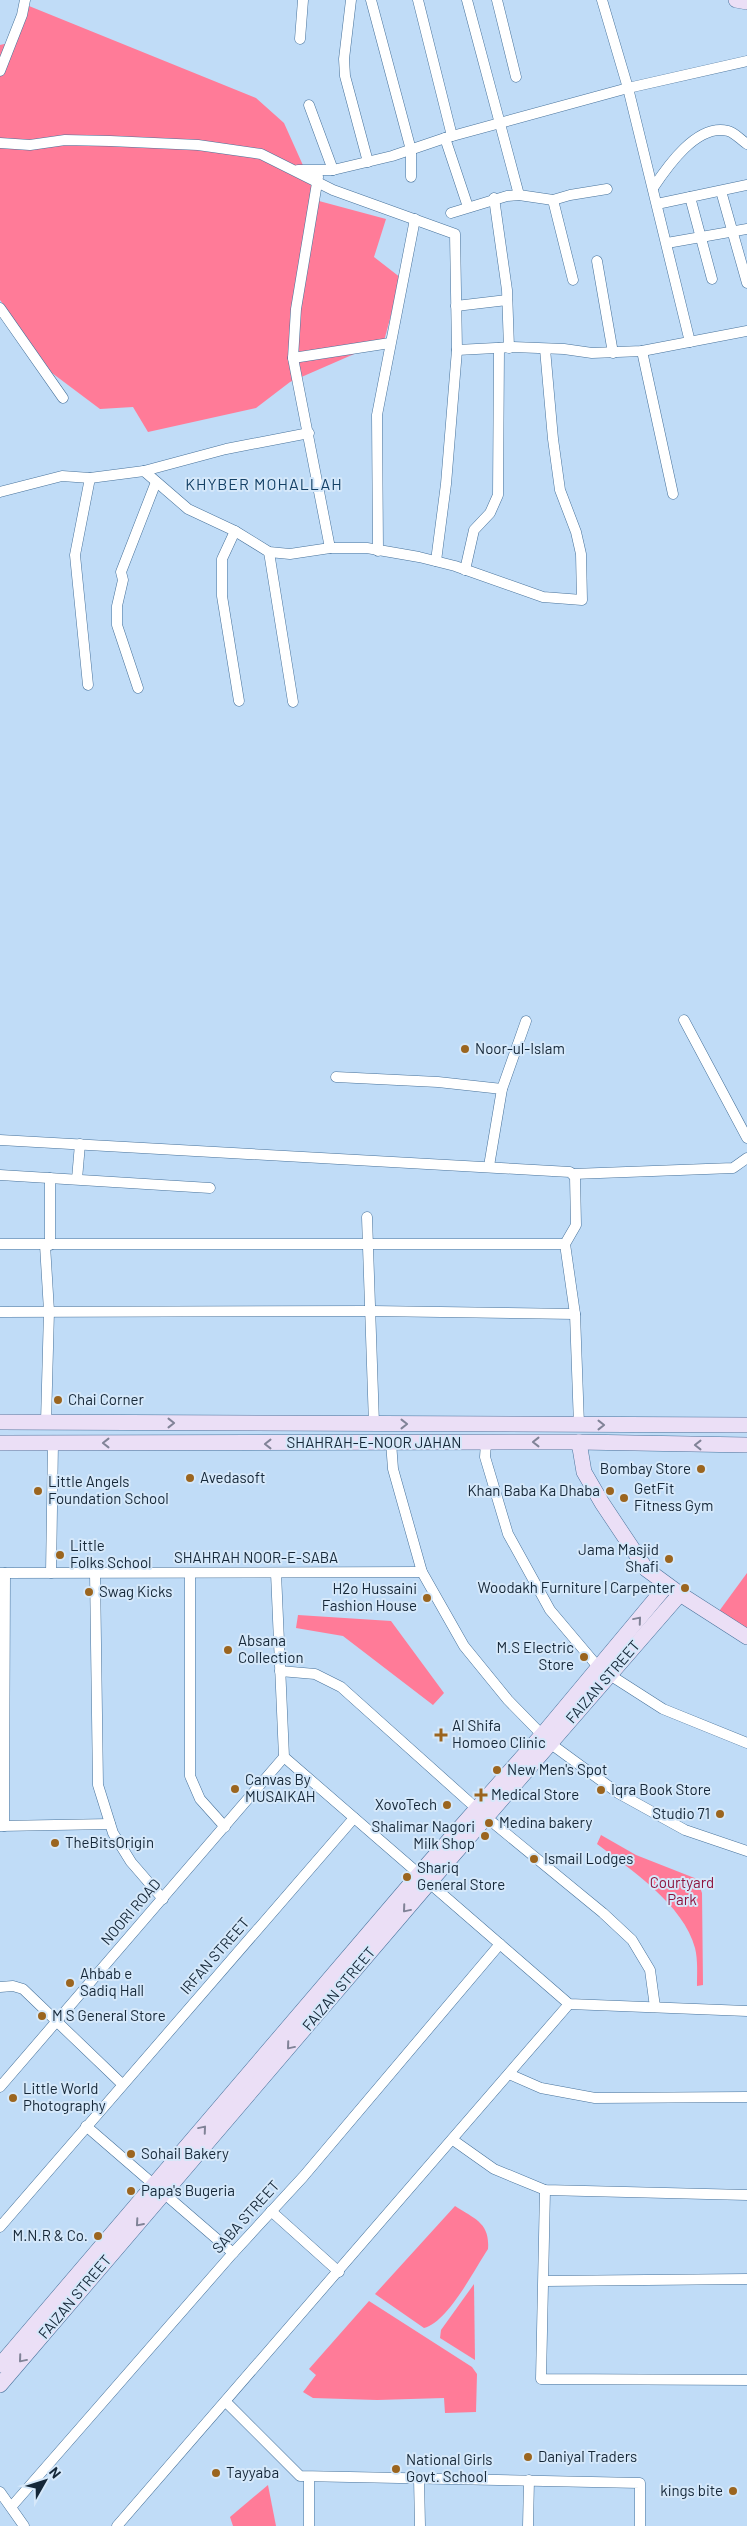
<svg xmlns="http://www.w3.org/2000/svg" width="747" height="2526" viewBox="0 0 747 2526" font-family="Barlow,sans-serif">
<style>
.green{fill:#ff7b98}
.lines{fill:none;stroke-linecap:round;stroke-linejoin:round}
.street-casing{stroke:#47729b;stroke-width:11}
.secondary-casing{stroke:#47729b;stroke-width:16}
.street{stroke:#fff;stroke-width:10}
.secondary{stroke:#ebdff6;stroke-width:15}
.oneway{stroke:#808397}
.poi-dot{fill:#9b651f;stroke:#d5e8fa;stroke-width:2}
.labels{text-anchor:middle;stroke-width:4;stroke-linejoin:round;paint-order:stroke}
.poi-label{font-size:15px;fill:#152738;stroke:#d5e8fa;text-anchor:start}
.street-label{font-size:15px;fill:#152738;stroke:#d5e8fa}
.park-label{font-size:15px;fill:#8e143e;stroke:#d5e8fa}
.neighbourhood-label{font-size:16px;letter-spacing:1px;fill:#144166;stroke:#d5e8fa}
</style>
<rect width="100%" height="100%" fill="#c0dcf7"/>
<g class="green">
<path d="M29,6L256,98L284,123L319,201L386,219L374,257L401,278L384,341L290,382L256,408L148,432L133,407L100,409L52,373L0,300V45L9,43Z"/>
<path d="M747,1573V1631L717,1614Z"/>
<path d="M298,1615L391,1621L444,1693L433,1705L343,1636L296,1628Z"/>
<path d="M601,1835L636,1855L697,1879L702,1893L703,1985L697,1986C697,1974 698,1960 695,1948C684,1905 630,1869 597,1844Z"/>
<path d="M455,2206C475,2219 490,2223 488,2249C474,2270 448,2322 424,2328L375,2294Z"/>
<path d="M474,2284L475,2360L440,2338L441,2330Z"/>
<path d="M369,2301L472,2367L477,2374L476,2412L445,2413L444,2398L377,2400L313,2398L303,2392L316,2375L309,2369Z"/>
<path d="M268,2485L276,2526H233L230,2517Z"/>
</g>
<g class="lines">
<defs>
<g id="street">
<path d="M351,0L344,59L345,76L368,162"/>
<path d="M371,0L411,150V177"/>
<path d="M418,0L452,136"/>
<path d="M467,0L519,195"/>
<path d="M497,0L516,77"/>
<path d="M602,0L628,88L690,342"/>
<path d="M300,39L303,0"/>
<path d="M0,71L22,15L25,0"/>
<path d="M309,105L333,170"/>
<path d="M445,138L468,207"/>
<path d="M0,143L30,145L65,140L110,141L198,145L261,154L333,190L455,234L457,350L446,484L436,561"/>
<path d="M298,170H333L392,156L445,138L628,88L747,61"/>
<path d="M318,177L296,309L293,358L330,548"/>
<path d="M653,188C667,167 697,123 728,131C734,132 741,140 747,144"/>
<path d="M721,191L747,283"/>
<path d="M690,197L712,279"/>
<path d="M494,198L507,290L509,348"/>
<path d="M553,200L573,280"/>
<path d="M657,204L747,185"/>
<path d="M451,213L507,196L519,195L553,200L570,195L607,189"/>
<path d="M667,243L747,229"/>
<path d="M597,261L613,353"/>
<path d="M456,306L507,300"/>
<path d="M0,308L63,398"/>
<path d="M457,350L513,347L564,349L592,353L642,351L747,331"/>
<path d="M642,351L673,494"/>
<path d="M293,358L390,343"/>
<path d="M144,471L188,509L235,531L269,552L290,554L330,548H367L419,557L455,566L543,597L582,600L581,554L576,532L560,490L553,439L545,349"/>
<path d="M0,492L62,476L90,478L144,471L226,449L309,433"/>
<path d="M235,531L222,559V596L239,701"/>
<path d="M378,551L377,415L415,219"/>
<path d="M269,552L293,702"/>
<path d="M465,570L474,530L490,513L498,495L499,348"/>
<path d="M88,685L75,555L90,478"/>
<path d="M138,688L117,625V606L123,580L121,572L156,482"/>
<path d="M684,1020L747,1138"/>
<path d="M336,1077L438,1082L502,1089"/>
<path d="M0,1140L570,1172L575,1177L576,1225L565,1244L575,1314L579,1425"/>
<path d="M489,1166L502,1089L526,1021"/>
<path d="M573,1174L733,1168L747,1158"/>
<path d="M0,1175L210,1188"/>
<path d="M50,1178V1245"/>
<path d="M77,1179L80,1144"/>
<path d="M367,1217L374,1424"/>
<path d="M0,1244H565"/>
<path d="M45,1245L49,1311L46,1422"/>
<path d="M0,1312L372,1311L575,1314"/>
<path d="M391,1442L393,1469L422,1572L464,1646L508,1700L551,1744L618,1793L685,1830L747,1851"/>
<path d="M486,1443L485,1457L508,1534L550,1610L599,1668L663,1709L747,1743"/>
<path d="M0,1573L422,1572"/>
<path d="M51,1573L53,1443"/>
<path d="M95,1573L98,1785L113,1833L131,1862L163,1899"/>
<path d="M190,1573V1776L200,1799L225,1827"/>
<path d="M276,1573L284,1757L569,2004L747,2011"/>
<path d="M280,1671L315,1674L341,1687L486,1817L603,1913L632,1940L650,1970L655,2007"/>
<path d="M0,1826L110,1824"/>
<path d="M4,1826L5,1573"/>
<path d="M0,1987L13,1986L23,1989L122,2084"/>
<path d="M509,2074L541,2088L595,2098L747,2097"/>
<path d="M0,2087L284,1757"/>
<path d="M86,2126L233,2253"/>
<path d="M453,2140L494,2169L545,2190L747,2195"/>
<path d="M545,2190L541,2379L747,2380"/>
<path d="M271,2211L339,2272"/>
<path d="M0,2227L354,1818"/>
<path d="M545,2281L747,2279"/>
<path d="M226,2402L300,2476L640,2483V2526"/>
<path d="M309,2477V2526"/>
<path d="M419,2478L420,2526"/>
<path d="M0,2492L24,2526"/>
<path d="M12,2506L233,2253L303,2177L500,1944"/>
<path d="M117,2526L569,2004"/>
<path d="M528,2526L529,2480"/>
</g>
<g id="secondary">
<path d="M736,0L747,2"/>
<path d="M0,1422L747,1425"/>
<path d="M579,1442L584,1472L602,1503L646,1569L680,1594L747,1637"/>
<path d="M0,1443L579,1442L747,1445"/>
<path d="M0,2365L419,1874L542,1735L667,1585"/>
<path d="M0,2385L429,1883L680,1594"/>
</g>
</defs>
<use href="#street" class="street-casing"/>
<use href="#secondary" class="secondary-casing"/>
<use href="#street" class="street"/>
<use href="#secondary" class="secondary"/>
</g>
<defs><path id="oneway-chevron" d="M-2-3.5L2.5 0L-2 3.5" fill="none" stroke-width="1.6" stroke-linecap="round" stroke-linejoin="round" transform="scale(1.25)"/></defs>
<g class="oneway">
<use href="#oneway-chevron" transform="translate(171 1423)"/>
<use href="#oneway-chevron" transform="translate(404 1424)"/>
<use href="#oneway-chevron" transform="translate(601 1425)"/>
<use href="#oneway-chevron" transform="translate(536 1442) rotate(180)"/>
<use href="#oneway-chevron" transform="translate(106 1443) rotate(-180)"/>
<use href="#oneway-chevron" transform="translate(268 1444) rotate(-180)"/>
<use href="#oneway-chevron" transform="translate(698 1445) rotate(-180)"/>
<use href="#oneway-chevron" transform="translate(638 1620) rotate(-50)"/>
<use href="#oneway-chevron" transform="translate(406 1909) rotate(130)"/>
<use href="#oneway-chevron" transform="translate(290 2046) rotate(130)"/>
<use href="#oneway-chevron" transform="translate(203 2129) rotate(-50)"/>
<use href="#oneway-chevron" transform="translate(139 2223) rotate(131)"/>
<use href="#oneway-chevron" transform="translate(22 2359) rotate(130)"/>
</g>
<g class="poi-dot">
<circle cx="465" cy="1049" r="5"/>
<circle cx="58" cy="1400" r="5"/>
<circle cx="701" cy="1469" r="5"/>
<circle cx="190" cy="1478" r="5"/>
<circle cx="38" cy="1491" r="5"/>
<circle cx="610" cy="1491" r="5"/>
<circle cx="624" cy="1498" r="5"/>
<circle cx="60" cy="1555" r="5"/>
<circle cx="669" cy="1559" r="5"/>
<circle cx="685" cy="1588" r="5"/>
<circle cx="89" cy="1592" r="5"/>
<circle cx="427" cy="1598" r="5"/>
<circle cx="228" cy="1650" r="5"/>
<circle cx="584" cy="1657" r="5"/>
<path d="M438.5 1727.5h5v5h5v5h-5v5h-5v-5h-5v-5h5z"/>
<circle cx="497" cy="1770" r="5"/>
<circle cx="235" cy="1789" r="5"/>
<circle cx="601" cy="1790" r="5"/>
<path d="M478.5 1787.5h5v5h5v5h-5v5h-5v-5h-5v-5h5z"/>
<circle cx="447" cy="1805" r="5"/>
<circle cx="720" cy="1814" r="5"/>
<circle cx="489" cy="1823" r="5"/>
<circle cx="485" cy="1836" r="5"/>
<circle cx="55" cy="1843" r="5"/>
<circle cx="534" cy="1859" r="5"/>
<circle cx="407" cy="1877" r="5"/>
<circle cx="70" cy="1983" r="5"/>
<circle cx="42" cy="2016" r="5"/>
<circle cx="13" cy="2098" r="5"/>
<circle cx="131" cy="2154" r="5"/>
<circle cx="131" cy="2191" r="5"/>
<circle cx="98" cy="2236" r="5"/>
<circle cx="528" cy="2457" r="5"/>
<circle cx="396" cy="2469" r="5"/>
<circle cx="216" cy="2473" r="5"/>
<circle cx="733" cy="2491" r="5"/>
</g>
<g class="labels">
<g class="poi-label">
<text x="475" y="1054">Noor-ul-Islam</text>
<text x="68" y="1405">Chai Corner</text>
<text x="691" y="1474" text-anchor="end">Bombay Store</text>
<text x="200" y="1483">Avedasoft</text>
<text x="48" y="1487">Little Angels<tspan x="48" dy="17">Foundation School</tspan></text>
<text x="634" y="1494">GetFit<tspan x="634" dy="17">Fitness Gym</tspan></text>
<text x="600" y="1496" text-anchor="end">Khan Baba Ka Dhaba</text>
<text x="70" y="1551">Little<tspan x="70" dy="17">Folks School</tspan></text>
<text x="659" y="1555" text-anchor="end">Jama Masjid<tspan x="659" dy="17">Shafi</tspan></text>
<text x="675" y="1593" text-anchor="end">Woodakh Furniture | Carpenter</text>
<text x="417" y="1594" text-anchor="end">H2o Hussaini<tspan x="417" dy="17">Fashion House</tspan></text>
<text x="99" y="1597">Swag Kicks</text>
<text x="238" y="1646">Absana<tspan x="238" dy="17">Collection</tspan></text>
<text x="574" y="1653" text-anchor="end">M.S Electric<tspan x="574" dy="17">Store</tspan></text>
<text x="452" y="1731">Al Shifa<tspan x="452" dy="17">Homoeo Clinic</tspan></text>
<text x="507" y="1775">New Men's Spot</text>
<text x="245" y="1785">Canvas By<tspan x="245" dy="17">MUSAIKAH</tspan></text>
<text x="611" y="1795">Iqra Book Store</text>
<text x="491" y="1800">Medical Store</text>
<text x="437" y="1810" text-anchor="end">XovoTech</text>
<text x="710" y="1819" text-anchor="end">Studio 71</text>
<text x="499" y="1828">Medina bakery</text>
<text x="475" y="1832" text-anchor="end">Shalimar Nagori<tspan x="475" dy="17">Milk Shop</tspan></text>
<text x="65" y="1848">TheBitsOrigin</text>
<text x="544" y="1864">Ismail Lodges</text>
<text x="417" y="1873">Shariq<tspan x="417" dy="17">General Store</tspan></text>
<text x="80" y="1979">Ahbab e<tspan x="80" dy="17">Sadiq Hall</tspan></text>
<text x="52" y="2021">M S General Store</text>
<text x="23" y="2094">Little World<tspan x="23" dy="17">Photography</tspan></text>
<text x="141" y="2159">Sohail Bakery</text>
<text x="141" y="2196">Papa's Bugeria</text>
<text x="88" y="2241" text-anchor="end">M.N.R &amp; Co.</text>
<text x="538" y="2462">Daniyal Traders</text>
<text x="406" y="2465">National Girls<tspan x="406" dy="17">Govt. School</tspan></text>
<text x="226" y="2478">Tayyaba</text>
<text x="723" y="2496" text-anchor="end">kings bite</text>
</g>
<g class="street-label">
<text x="374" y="1448">SHAHRAH-E-NOOR JAHAN</text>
<text x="256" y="1563">SHAHRAH NOOR-E-SABA</text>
<text transform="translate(603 1682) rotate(-49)" y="5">FAIZAN STREET</text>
<text transform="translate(131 1912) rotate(-49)" y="5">NOORI ROAD</text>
<text transform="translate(215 1956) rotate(-49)" y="5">IRFAN STREET</text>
<text transform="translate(339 1989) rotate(-50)" y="5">FAIZAN STREET</text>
<text transform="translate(246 2217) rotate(-48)" y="5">SABA STREET</text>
<text transform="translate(75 2297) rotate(-50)" y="5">FAIZAN STREET</text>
</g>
<g class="park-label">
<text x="682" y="1888">Courtyard<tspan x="682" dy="17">Park</tspan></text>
</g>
<g class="neighbourhood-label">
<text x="264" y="490">KHYBER MOHALLAH</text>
</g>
</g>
<g transform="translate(45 2481) rotate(51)" stroke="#d5e8fa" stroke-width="4" paint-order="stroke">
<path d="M0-4L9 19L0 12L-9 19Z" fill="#152738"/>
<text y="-8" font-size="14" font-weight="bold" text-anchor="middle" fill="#152738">N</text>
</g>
</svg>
